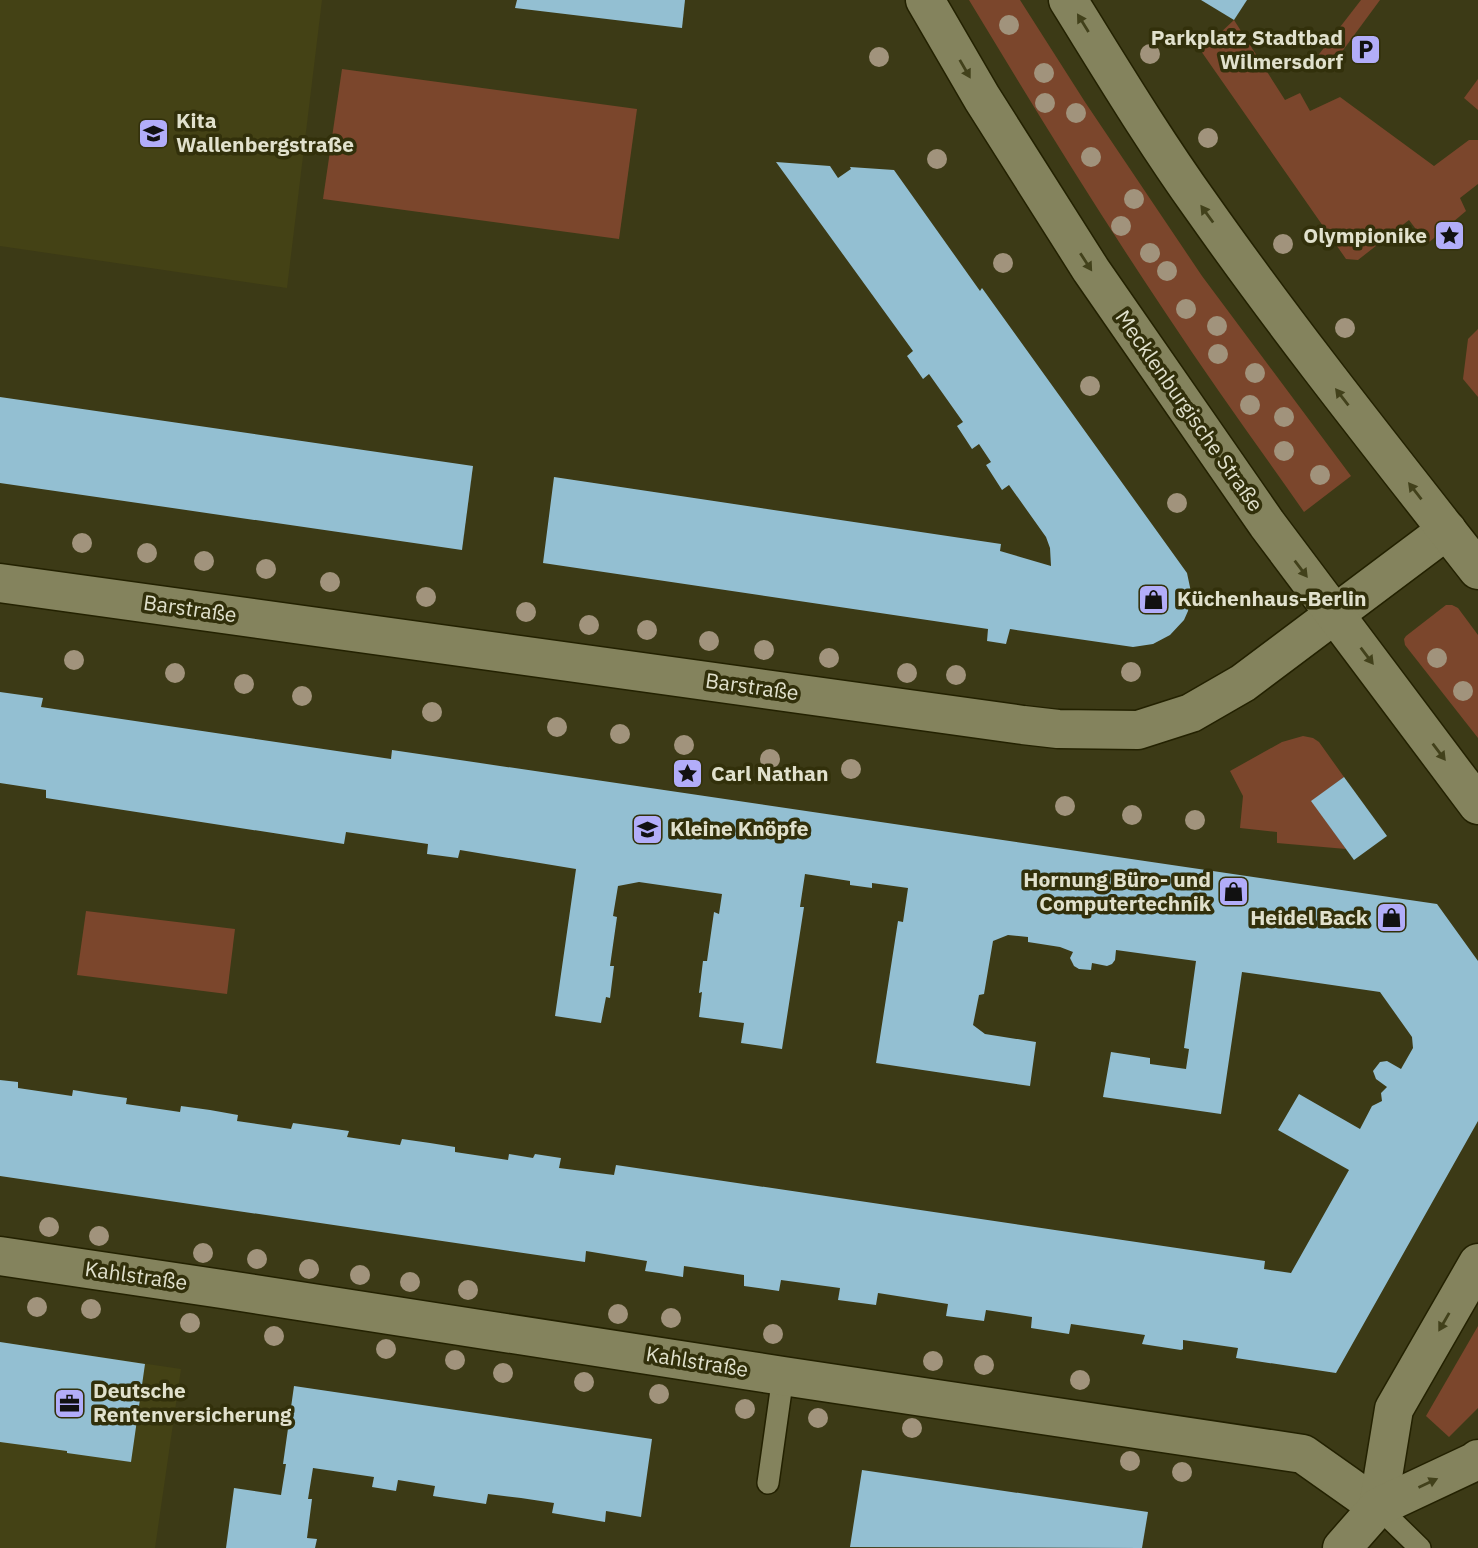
<svg xmlns="http://www.w3.org/2000/svg" width="1478" height="1548" viewBox="0 0 1478 1548" font-family="'IBM Plex Sans',sans-serif">
<style>
.built{fill:#444215}
.green{fill:#7b462c}
.building{fill:#93bfd2}
.lines{fill:none;stroke-linecap:round;stroke-linejoin:round}
.service-casing{stroke:#232100;stroke-width:24}
.minor-casing{stroke:#232100;stroke-width:41}
.tertiary-casing{stroke:#232100;stroke-width:41}
.secondary-casing{stroke:#232100;stroke-width:41}
.service{stroke:#84835d;stroke-width:21}
.minor{stroke:#84835d;stroke-width:38}
.tertiary{stroke:#84835d;stroke-width:38}
.secondary{stroke:#84835d;stroke-width:38}
.tree{fill:#a1937c}
.oneway{fill:#42411b}
.labels{text-anchor:middle;stroke-width:7;stroke-linejoin:round;paint-order:stroke}
.poi-label{font-size:21px;font-weight:bold;fill:#e1e1cd;stroke:#32300b;text-anchor:start}
.street-label{font-size:21px;fill:#e1e1cd;stroke:#32300b}
</style>
<rect width="100%" height="100%" fill="#3c3a16"/>
<g class="built">
<path d="M0,0H322L287,288L0,246Z"/>
<path d="M0,1342L181,1369L155,1548H0Z"/>
</g>
<g class="green">
<path d="M969,0H1020L1085,102L1202,276L1351,476L1304,512C1258,446 1211,382 1167,315C1098,212 1033,106 969,0Z"/>
<path d="M1361,0H1380L1327,72L1313,62Z"/>
<path d="M1234,20L1285,100L1300,93L1310,111L1340,97L1434,166L1469,140H1478V184L1460,198L1466,211L1427,244L1409,220L1358,260L1346,259L1201,51Z"/>
<path d="M342,69L637,109L619,239L323,199Z"/>
<path d="M1478,79V110L1464,98Z"/>
<path d="M1478,329V397L1463,379L1468,339Z"/>
<path d="M1446,605H1452L1458,608L1478,635V738L1405,645L1404,639L1406,636Z"/>
<path d="M1303,736L1313,738L1319,742L1344,777L1312,801L1346,849L1277,843V832L1240,828L1243,796L1230,771L1282,742Z"/>
<path d="M86,911L235,929L227,994L77,975Z"/>
<path d="M1478,1326V1408L1449,1437L1426,1416Z"/>
</g>
<g class="building">
<path d="M517,0H685L682,28L515,8Z"/>
<path d="M1201,0H1247L1234,20Z"/>
<path d="M776,162L830,166L838,178L851,169L850,167L894,170L980,291L982,288L1187,573L1191,592L1188,611L1184,620L1170,635L1153,644L1133,647L1010,629L1006,644L987,641L988,629L543,563L554,477L1001,544L1000,551L1051,566L1050,548L1046,537L1009,485L1002,490L986,465L991,462L979,444L972,449L957,426L963,422L929,374L923,379L907,356L913,351Z"/>
<path d="M0,397L473,466L462,550L0,483Z"/>
<path d="M0,692L43,698L41,707L391,759L392,750L1437,904L1478,961V1121L1336,1373L1236,1358L1238,1348L1183,1340V1349L1181,1350L1142,1344L1145,1335L1071,1324L1069,1334L1031,1328L1032,1317L986,1310L984,1321L946,1316L948,1304L878,1293L876,1305L838,1300L840,1288L781,1280L779,1291L744,1286V1275L684,1266L683,1277L659,1273L645,1271L647,1261L586,1251L585,1262L0,1176V1080L18,1082V1088L72,1096L73,1090L98,1094L127,1098L126,1104L180,1112L181,1106L210,1110L238,1115L237,1121L291,1129L293,1123L349,1131L347,1137L400,1145L402,1139L430,1143L455,1147V1152L508,1160L509,1154L533,1158L535,1154L561,1158L559,1168L614,1175L616,1165L1265,1261L1264,1269L1291,1273L1349,1170L1278,1130L1299,1094L1360,1129L1372,1106L1382,1101L1381,1093L1387,1087L1376,1079L1373,1071L1380,1062L1387,1061L1401,1069L1413,1048L1412,1037L1380,992L1242,972L1221,1114L1103,1097L1111,1052L1150,1058V1064L1186,1069L1189,1049L1184,1048L1196,961L1116,950L1115,960L1112,964L1107,966L1092,963L1091,970L1079,969L1074,966L1070,958L1073,952L1060,947L1028,942V937L1008,935L993,941L984,994L979,995L973,1025L985,1034L1036,1042L1030,1086L876,1063L898,921L903,922L908,888L872,883V888L850,885V881L805,874L800,907H804L782,1049L741,1043L744,1023L699,1017L702,992L699,993L703,961H707L714,912L719,914L722,894L639,882L618,886L613,916L617,917L610,966H614L610,998L606,997L601,1023L555,1016L576,869L460,850L458,858L427,854L428,844L346,832L344,844L46,798V790L0,783Z"/>
<path d="M1344,777L1387,836L1354,860L1311,801Z"/>
<path d="M0,1342L145,1364L131,1462L67,1453V1451L0,1442Z"/>
<path d="M294,1386L652,1439L641,1517L606,1511L605,1522L552,1513L554,1503L521,1498L488,1494L486,1504L433,1496L435,1486L398,1480L396,1491L372,1487L374,1477L313,1468L308,1499H312L307,1538L317,1539L315,1548H226L234,1488L281,1495L286,1464H283Z"/>
<path d="M862,1470L1148,1512L1142,1548L850,1547Z"/>
</g>
<g class="lines">
<defs>
<g id="service">
<path d="M768,1483L783,1376"/>
<path d="M1378,1507L1420,1548"/>
</g>
<g id="minor">
<path d="M0,583L1023,725L1058,729L1138,730L1191,713L1243,683L1447,530"/>
<path d="M0,1256L222,1289L783,1376L1303,1454L1378,1507"/>
</g>
<g id="tertiary">
<path d="M1378,1507L1394,1409L1478,1263"/>
<path d="M1342,1548L1378,1507L1474,1462L1478,1459"/>
</g>
<g id="secondary">
<path d="M925,0L982,98L1091,270L1267,524L1478,805"/>
<path d="M1068,0C1111,69 1153,139 1201,206C1289,331 1384,450 1478,570"/>
</g>
</defs>
<use href="#service" class="service-casing"/>
<use href="#minor" class="minor-casing"/>
<use href="#tertiary" class="tertiary-casing"/>
<use href="#secondary" class="secondary-casing"/>
<use href="#service" class="service"/>
<use href="#minor" class="minor"/>
<use href="#tertiary" class="tertiary"/>
<use href="#secondary" class="secondary"/>
</g>
<g class="tree">
<circle cx="1009" cy="25" r="10"/>
<circle cx="1150" cy="54" r="10"/>
<circle cx="879" cy="57" r="10"/>
<circle cx="1044" cy="73" r="10"/>
<circle cx="1045" cy="103" r="10"/>
<circle cx="1076" cy="113" r="10"/>
<circle cx="1208" cy="138" r="10"/>
<circle cx="1091" cy="157" r="10"/>
<circle cx="937" cy="159" r="10"/>
<circle cx="1134" cy="199" r="10"/>
<circle cx="1121" cy="226" r="10"/>
<circle cx="1283" cy="244" r="10"/>
<circle cx="1150" cy="253" r="10"/>
<circle cx="1003" cy="263" r="10"/>
<circle cx="1167" cy="271" r="10"/>
<circle cx="1186" cy="309" r="10"/>
<circle cx="1217" cy="326" r="10"/>
<circle cx="1345" cy="328" r="10"/>
<circle cx="1218" cy="354" r="10"/>
<circle cx="1255" cy="373" r="10"/>
<circle cx="1090" cy="386" r="10"/>
<circle cx="1250" cy="405" r="10"/>
<circle cx="1284" cy="417" r="10"/>
<circle cx="1284" cy="451" r="10"/>
<circle cx="1320" cy="475" r="10"/>
<circle cx="1177" cy="503" r="10"/>
<circle cx="82" cy="543" r="10"/>
<circle cx="147" cy="553" r="10"/>
<circle cx="204" cy="561" r="10"/>
<circle cx="266" cy="569" r="10"/>
<circle cx="330" cy="582" r="10"/>
<circle cx="426" cy="597" r="10"/>
<circle cx="526" cy="612" r="10"/>
<circle cx="589" cy="625" r="10"/>
<circle cx="647" cy="630" r="10"/>
<circle cx="709" cy="641" r="10"/>
<circle cx="764" cy="650" r="10"/>
<circle cx="829" cy="658" r="10"/>
<circle cx="1437" cy="658" r="10"/>
<circle cx="74" cy="660" r="10"/>
<circle cx="1131" cy="672" r="10"/>
<circle cx="175" cy="673" r="10"/>
<circle cx="907" cy="673" r="10"/>
<circle cx="956" cy="675" r="10"/>
<circle cx="244" cy="684" r="10"/>
<circle cx="1463" cy="691" r="10"/>
<circle cx="302" cy="696" r="10"/>
<circle cx="432" cy="712" r="10"/>
<circle cx="557" cy="727" r="10"/>
<circle cx="620" cy="734" r="10"/>
<circle cx="684" cy="745" r="10"/>
<circle cx="770" cy="759" r="10"/>
<circle cx="851" cy="769" r="10"/>
<circle cx="1065" cy="806" r="10"/>
<circle cx="1132" cy="815" r="10"/>
<circle cx="1195" cy="820" r="10"/>
<circle cx="49" cy="1227" r="10"/>
<circle cx="99" cy="1236" r="10"/>
<circle cx="203" cy="1253" r="10"/>
<circle cx="257" cy="1259" r="10"/>
<circle cx="309" cy="1269" r="10"/>
<circle cx="360" cy="1275" r="10"/>
<circle cx="410" cy="1282" r="10"/>
<circle cx="468" cy="1290" r="10"/>
<circle cx="37" cy="1307" r="10"/>
<circle cx="91" cy="1309" r="10"/>
<circle cx="618" cy="1314" r="10"/>
<circle cx="671" cy="1318" r="10"/>
<circle cx="190" cy="1323" r="10"/>
<circle cx="773" cy="1334" r="10"/>
<circle cx="274" cy="1336" r="10"/>
<circle cx="386" cy="1349" r="10"/>
<circle cx="455" cy="1360" r="10"/>
<circle cx="933" cy="1361" r="10"/>
<circle cx="984" cy="1365" r="10"/>
<circle cx="503" cy="1373" r="10"/>
<circle cx="1080" cy="1380" r="10"/>
<circle cx="584" cy="1382" r="10"/>
<circle cx="659" cy="1394" r="10"/>
<circle cx="745" cy="1409" r="10"/>
<circle cx="818" cy="1418" r="10"/>
<circle cx="912" cy="1428" r="10"/>
<circle cx="1130" cy="1461" r="10"/>
<circle cx="1182" cy="1472" r="10"/>
</g>
<defs><path id="oneway-solid" d="M-6-.8H1V-3.2L6.5 0L1 3.2V.8H-6Z" transform="scale(1.75)"/></defs>
<g class="oneway">
<use href="#oneway-solid" transform="translate(1083 23) rotate(-122)"/>
<use href="#oneway-solid" transform="translate(965 69) rotate(60)"/>
<use href="#oneway-solid" transform="translate(1207 214) rotate(-126)"/>
<use href="#oneway-solid" transform="translate(1086 262) rotate(57)"/>
<use href="#oneway-solid" transform="translate(1342 397) rotate(-128)"/>
<use href="#oneway-solid" transform="translate(1415 491) rotate(-128)"/>
<use href="#oneway-solid" transform="translate(1301 569) rotate(53)"/>
<use href="#oneway-solid" transform="translate(1367 656) rotate(53)"/>
<use href="#oneway-solid" transform="translate(1439 752) rotate(53)"/>
<use href="#oneway-solid" transform="translate(1444 1322) rotate(120)"/>
<use href="#oneway-solid" transform="translate(1428 1483) rotate(-25)"/>
</g>
<defs>
<symbol id="parking-square" viewBox="-11 -11 22 22"><rect x="-9" y="-9" width="18" height="18" rx="4" fill="#b2adf9" stroke="#32300b"/><path d="M-3.5-5.5H1a3.5 3.5 0 0 1 0 7H-1V5.5H-3.5ZM-1-3.4V-.6H.8a1.4 1.4 0 0 0 0-2.8Z" fill="#111"/></symbol>
<symbol id="school-square" viewBox="-11 -11 22 22"><rect x="-9" y="-9" width="18" height="18" rx="4" fill="#b2adf9" stroke="#32300b"/><path d="M0-5L7-2L0 1L-7-2ZM-4 1L0 2.5L4 1V4Q0 6-4 4Z" fill="#111"/></symbol>
<symbol id="sight-square" viewBox="-11 -11 22 22"><rect x="-9" y="-9" width="18" height="18" rx="4" fill="#b2adf9" stroke="#32300b"/><path d="M0-6L1.8-2.2L6-1.7L2.9 1.2L3.7 5.4L0 3.3L-3.7 5.4L-2.9 1.2L-6-1.7L-1.8-2.2Z" fill="#111"/></symbol>
<symbol id="shop-square" viewBox="-11 -11 22 22"><rect x="-9" y="-9" width="18" height="18" rx="4" fill="#b2adf9" stroke="#32300b"/><path d="M-5-2.5h2.3a2.7 3.5 0 0 1 5.4 0H5L5.5 6h-11ZM-1.5-2.5h3a1.5 2.3 0 0 0-3 0Z" fill="#111"/></symbol>
<symbol id="office-square" viewBox="-11 -11 22 22"><rect x="-9" y="-9" width="18" height="18" rx="4" fill="#b2adf9" stroke="#32300b"/><path d="M-6-3h4V-5.5h4V-3h4V5H-6ZM-1-4.5V-3h2v-1.5ZM-6 0V1H6V0Z" fill="#111"/></symbol>
</defs>
<g fill-rule="evenodd">
<use href="#parking-square" x="1348" y="32" width="35" height="35"/>
<use href="#school-square" x="136" y="116" width="35" height="35"/>
<use href="#sight-square" x="1432" y="218" width="35" height="35"/>
<use href="#shop-square" x="1136" y="582" width="35" height="35"/>
<use href="#sight-square" x="670" y="756" width="35" height="35"/>
<use href="#school-square" x="630" y="812" width="35" height="35"/>
<use href="#shop-square" x="1216" y="874" width="35" height="35"/>
<use href="#shop-square" x="1374" y="900" width="35" height="35"/>
<use href="#office-square" x="52" y="1386" width="35" height="35"/>
</g>
<g class="labels">
<g class="poi-label">
<text x="1343" y="45" text-anchor="end">Parkplatz Stadtbad<tspan x="1343" dy="24">Wilmersdorf</tspan></text>
<text x="176" y="128">Kita<tspan x="176" dy="24">Wallenbergstraße</tspan></text>
<text x="1427" y="243" text-anchor="end">Olympionike</text>
<text x="1177" y="606">Küchenhaus-Berlin</text>
<text x="711" y="781">Carl Nathan</text>
<text x="670" y="836">Kleine Knöpfe</text>
<text x="1211" y="887" text-anchor="end">Hornung Büro- und<tspan x="1211" dy="24">Computertechnik</tspan></text>
<text x="1368" y="925" text-anchor="end">Heidel Back</text>
<text x="93" y="1398">Deutsche<tspan x="93" dy="24">Rentenversicherung</tspan></text>
</g>
<g class="street-label">
<text transform="translate(1189 411) rotate(55)" y="7">Mecklenburgische Straße</text>
<text transform="translate(190 609) rotate(8)" y="7">Barstraße</text>
<text transform="translate(752 687) rotate(8)" y="7">Barstraße</text>
<text transform="translate(136 1276) rotate(8)" y="7">Kahlstraße</text>
<text transform="translate(697 1362) rotate(9)" y="7">Kahlstraße</text>
</g>
</g>
</svg>
